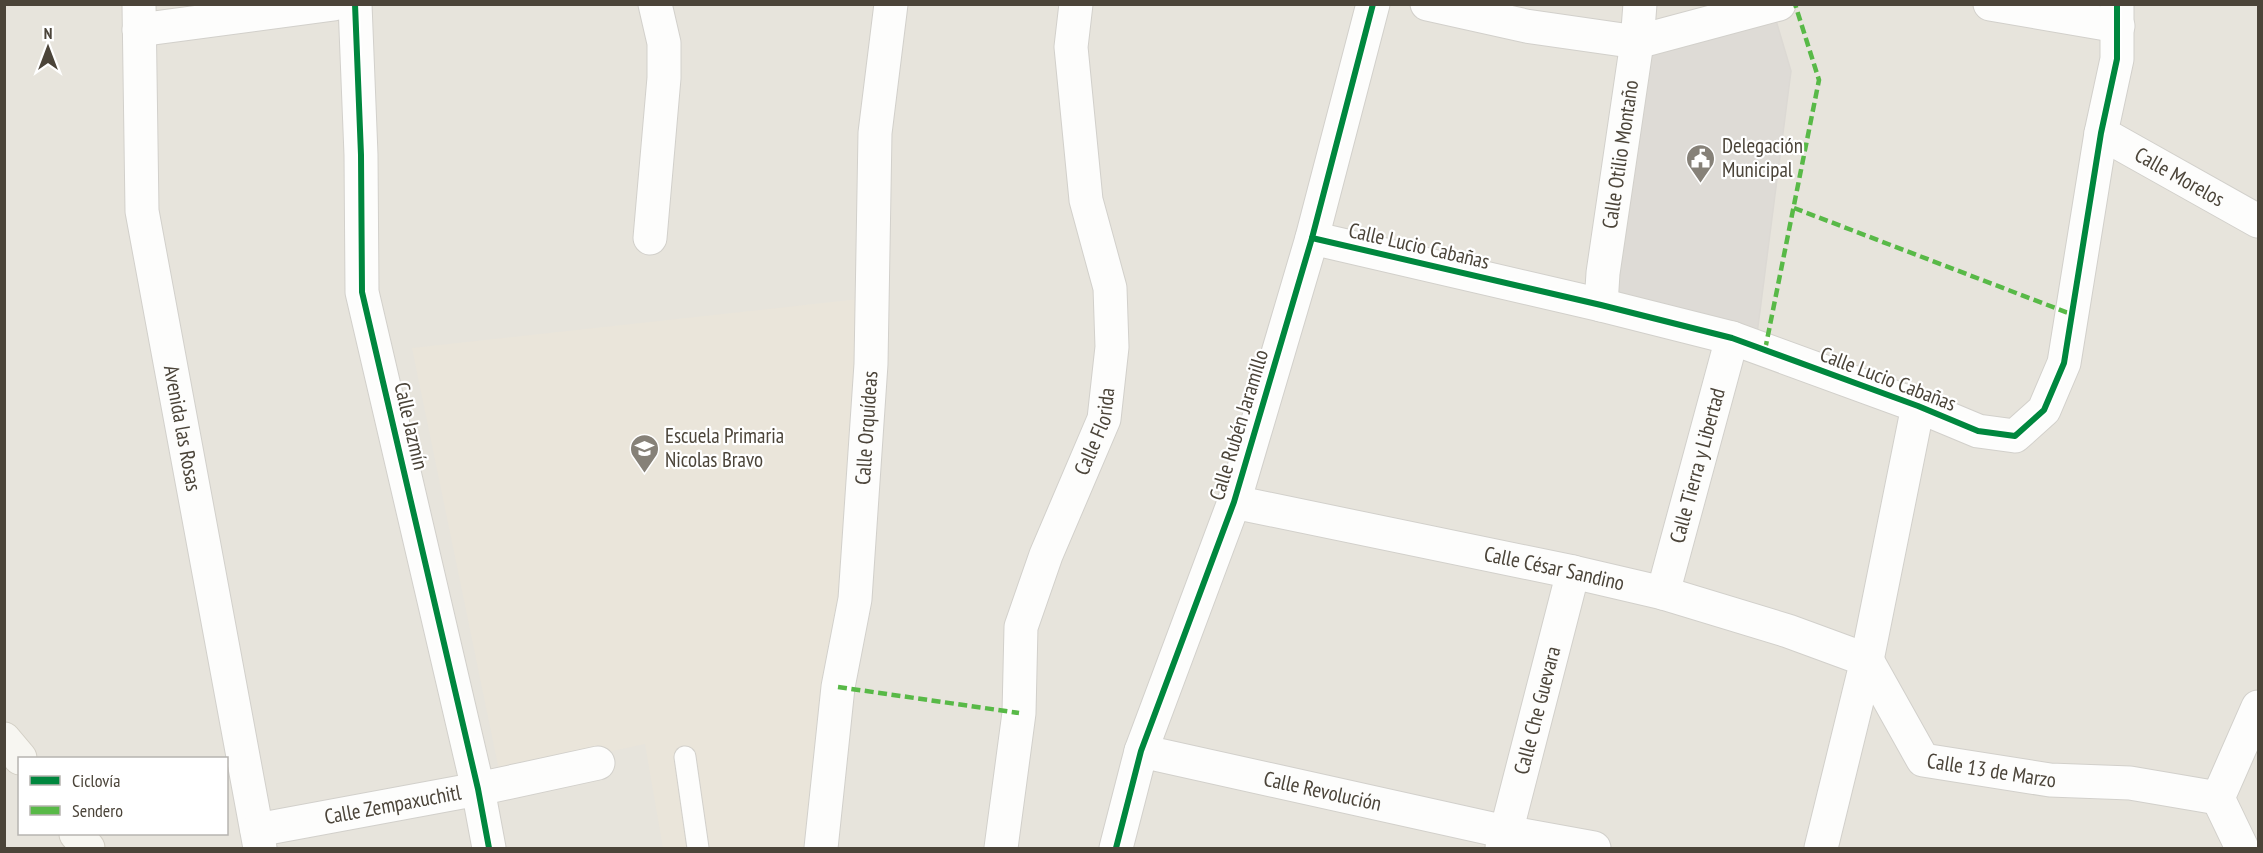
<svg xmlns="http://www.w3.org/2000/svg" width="2263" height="853" viewBox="0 0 2263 853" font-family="'PT Sans Narrow',sans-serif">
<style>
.residential{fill:#e7e4dc;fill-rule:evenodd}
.education{fill:#eae5da}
.building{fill:#dedbd6;stroke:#dcd9d4;stroke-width:1.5}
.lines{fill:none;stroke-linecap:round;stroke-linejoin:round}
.lane-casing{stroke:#d2d0cb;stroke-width:23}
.street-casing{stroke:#d2d0cb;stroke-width:35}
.secondary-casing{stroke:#d3cfc5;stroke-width:35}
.lane{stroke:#fdfdfc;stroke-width:21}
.street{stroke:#fdfdfc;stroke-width:33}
.secondary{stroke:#f7f6f1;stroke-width:33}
.quiet{stroke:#58b947;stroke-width:4.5;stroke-dasharray:9 4.5;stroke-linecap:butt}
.cycleway-casing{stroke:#fff;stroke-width:10}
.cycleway{stroke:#00873e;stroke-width:6}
.labels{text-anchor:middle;stroke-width:4.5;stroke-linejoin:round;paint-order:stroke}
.poi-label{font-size:21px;fill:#4b4439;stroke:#fff;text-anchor:start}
.street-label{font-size:21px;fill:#4b4439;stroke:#fff}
</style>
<rect width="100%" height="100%" fill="#f4f2ee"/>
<path class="residential" d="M5,5H2258V848H5ZM20,758H226V834H20Z"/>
<path class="education" d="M859,299L843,597L817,848H663L645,744L500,775L412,348Z"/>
<path class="building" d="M1775,17L1791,71L1757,334L1608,297L1646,51Z"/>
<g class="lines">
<defs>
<path id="lane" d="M685,757L698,848"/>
<g id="street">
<path id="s1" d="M139,4L142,211L260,848"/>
<path d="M355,4L361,155L362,292L478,789L489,848"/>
<path d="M1427,4L1526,26L1637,42L1779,4"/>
<path d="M1990,4L2118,26"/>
<path d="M139,30L334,4"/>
<path id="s2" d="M2101,133L2258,221"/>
<path d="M650,238L664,78V43L655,4"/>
<path d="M1312,238L1601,305L1732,338L1918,406L1978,431L2015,436L2044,410L2064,363L2101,133L2117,59V4"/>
<path id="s3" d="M1601,305L1603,273L1637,42L1640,4"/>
<path id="s4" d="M1234,502L1573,572L1663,593L1788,631L1867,660"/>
<path id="s5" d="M1663,593L1732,338"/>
<path id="s6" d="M1867,660L1923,760L2050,780L2130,783L2218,798"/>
<path id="s7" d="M1141,751L1506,832L1594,848"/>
<path id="s8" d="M257,830L478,789L598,763"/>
<path id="s9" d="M821,848L838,687L855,599L871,364L875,133L891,4"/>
<path id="s10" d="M1001,848L1019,713L1021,627L1046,555L1104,419L1112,347L1110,288L1086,200L1071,47L1076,4"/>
<path d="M1116,848L1141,751L1234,502L1312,238L1373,4"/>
<path id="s11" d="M1502,848L1573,572"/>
<path d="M1821,848L1867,660L1918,406"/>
<path d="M2242,848L2218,798L2258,707"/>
</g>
<g id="secondary">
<path d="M4,739L20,758"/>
<path d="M76,834L88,848"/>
</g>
</defs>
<use href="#lane" class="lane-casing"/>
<use href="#street" class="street-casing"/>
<use href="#secondary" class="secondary-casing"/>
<use href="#lane" class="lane"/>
<use href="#street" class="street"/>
<use href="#secondary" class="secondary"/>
<g class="quiet">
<path d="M1794,208L2071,314"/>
<path d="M1765,350L1819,80L1795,4"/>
<path d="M838,687L1019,713"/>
</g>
<defs>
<g id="cycleway">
<path d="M355,4L361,155L362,292L478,789L489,848"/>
<path d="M1312,238L1601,305L1732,338L1918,406L1978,431L2015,436L2044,410L2064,363L2101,133L2117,59V4"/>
<path d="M1116,848L1141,751L1234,502L1312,238L1373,4"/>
</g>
</defs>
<use href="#cycleway" class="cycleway-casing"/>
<use href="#cycleway" class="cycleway"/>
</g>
<defs>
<symbol id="civic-pin" viewBox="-11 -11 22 30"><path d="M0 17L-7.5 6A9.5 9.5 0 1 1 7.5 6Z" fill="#868178" stroke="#fff"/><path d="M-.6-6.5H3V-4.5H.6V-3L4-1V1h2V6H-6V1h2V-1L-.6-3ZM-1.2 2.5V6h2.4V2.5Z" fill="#fff"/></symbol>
<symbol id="school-pin" viewBox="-11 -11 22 30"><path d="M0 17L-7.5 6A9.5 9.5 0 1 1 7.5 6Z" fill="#868178" stroke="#fff"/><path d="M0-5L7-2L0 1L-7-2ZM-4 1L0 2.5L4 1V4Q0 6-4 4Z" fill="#fff"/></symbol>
</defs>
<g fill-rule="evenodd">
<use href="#civic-pin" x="1684" y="142" width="33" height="45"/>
<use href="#school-pin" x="628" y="432" width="33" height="45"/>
</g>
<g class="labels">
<g class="poi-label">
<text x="1722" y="153">Delegación<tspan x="1722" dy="24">Municipal</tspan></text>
<text x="665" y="443">Escuela Primaria<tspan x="665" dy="24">Nicolas Bravo</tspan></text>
</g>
<g class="street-label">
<text dy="7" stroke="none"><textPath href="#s3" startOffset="152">Calle Otilio Montaño</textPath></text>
<text dy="7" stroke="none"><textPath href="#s2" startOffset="90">Calle Morelos</textPath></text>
<text transform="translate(1419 246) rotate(13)" y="7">Calle Lucio Cabañas</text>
<text transform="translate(1888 379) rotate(21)" y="7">Calle Lucio Cabañas</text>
<text transform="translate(1239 425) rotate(-73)" y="7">Calle Rubén Jaramillo</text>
<text transform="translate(411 426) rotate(77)" y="7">Calle Jazmín</text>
<text dy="7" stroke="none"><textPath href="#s9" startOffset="423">Calle Orquídeas</textPath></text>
<text dy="7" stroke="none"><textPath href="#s1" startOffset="428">Avenida las Rosas</textPath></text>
<text dy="7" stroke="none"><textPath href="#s10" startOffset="432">Calle Florida</textPath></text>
<text dy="7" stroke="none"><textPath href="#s5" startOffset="132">Calle Tierra y Libertad</textPath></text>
<text dy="7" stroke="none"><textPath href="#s4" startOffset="327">Calle César Sandino</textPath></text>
<text dy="7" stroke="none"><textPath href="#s11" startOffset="142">Calle Che Guevara</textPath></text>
<text dy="7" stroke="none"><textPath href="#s6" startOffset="184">Calle 13 de Marzo</textPath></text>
<text dy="7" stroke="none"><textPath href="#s7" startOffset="186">Calle Revolución</textPath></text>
<text dy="7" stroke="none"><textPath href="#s8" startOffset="138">Calle Zempaxuchitl</textPath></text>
</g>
</g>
<rect width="2263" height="853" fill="none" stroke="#4b4439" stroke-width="12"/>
<rect x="18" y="757" width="210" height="78" fill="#ffffff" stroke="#b7b4b0" stroke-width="1.5"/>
<rect x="30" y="776" width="30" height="9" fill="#00873e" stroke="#b7b4b0" stroke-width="1.5"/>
<text x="72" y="787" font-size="18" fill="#4b4439">Ciclovía</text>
<rect x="30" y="806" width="30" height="9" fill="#58b947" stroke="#b7b4b0" stroke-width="1.5"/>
<text x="72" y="817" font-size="18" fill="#4b4439">Sendero</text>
<g transform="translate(48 48)" stroke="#ffffff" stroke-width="4.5" paint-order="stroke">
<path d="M0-4.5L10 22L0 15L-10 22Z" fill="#4b4439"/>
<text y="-9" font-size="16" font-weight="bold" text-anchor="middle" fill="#4b4439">N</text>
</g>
</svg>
